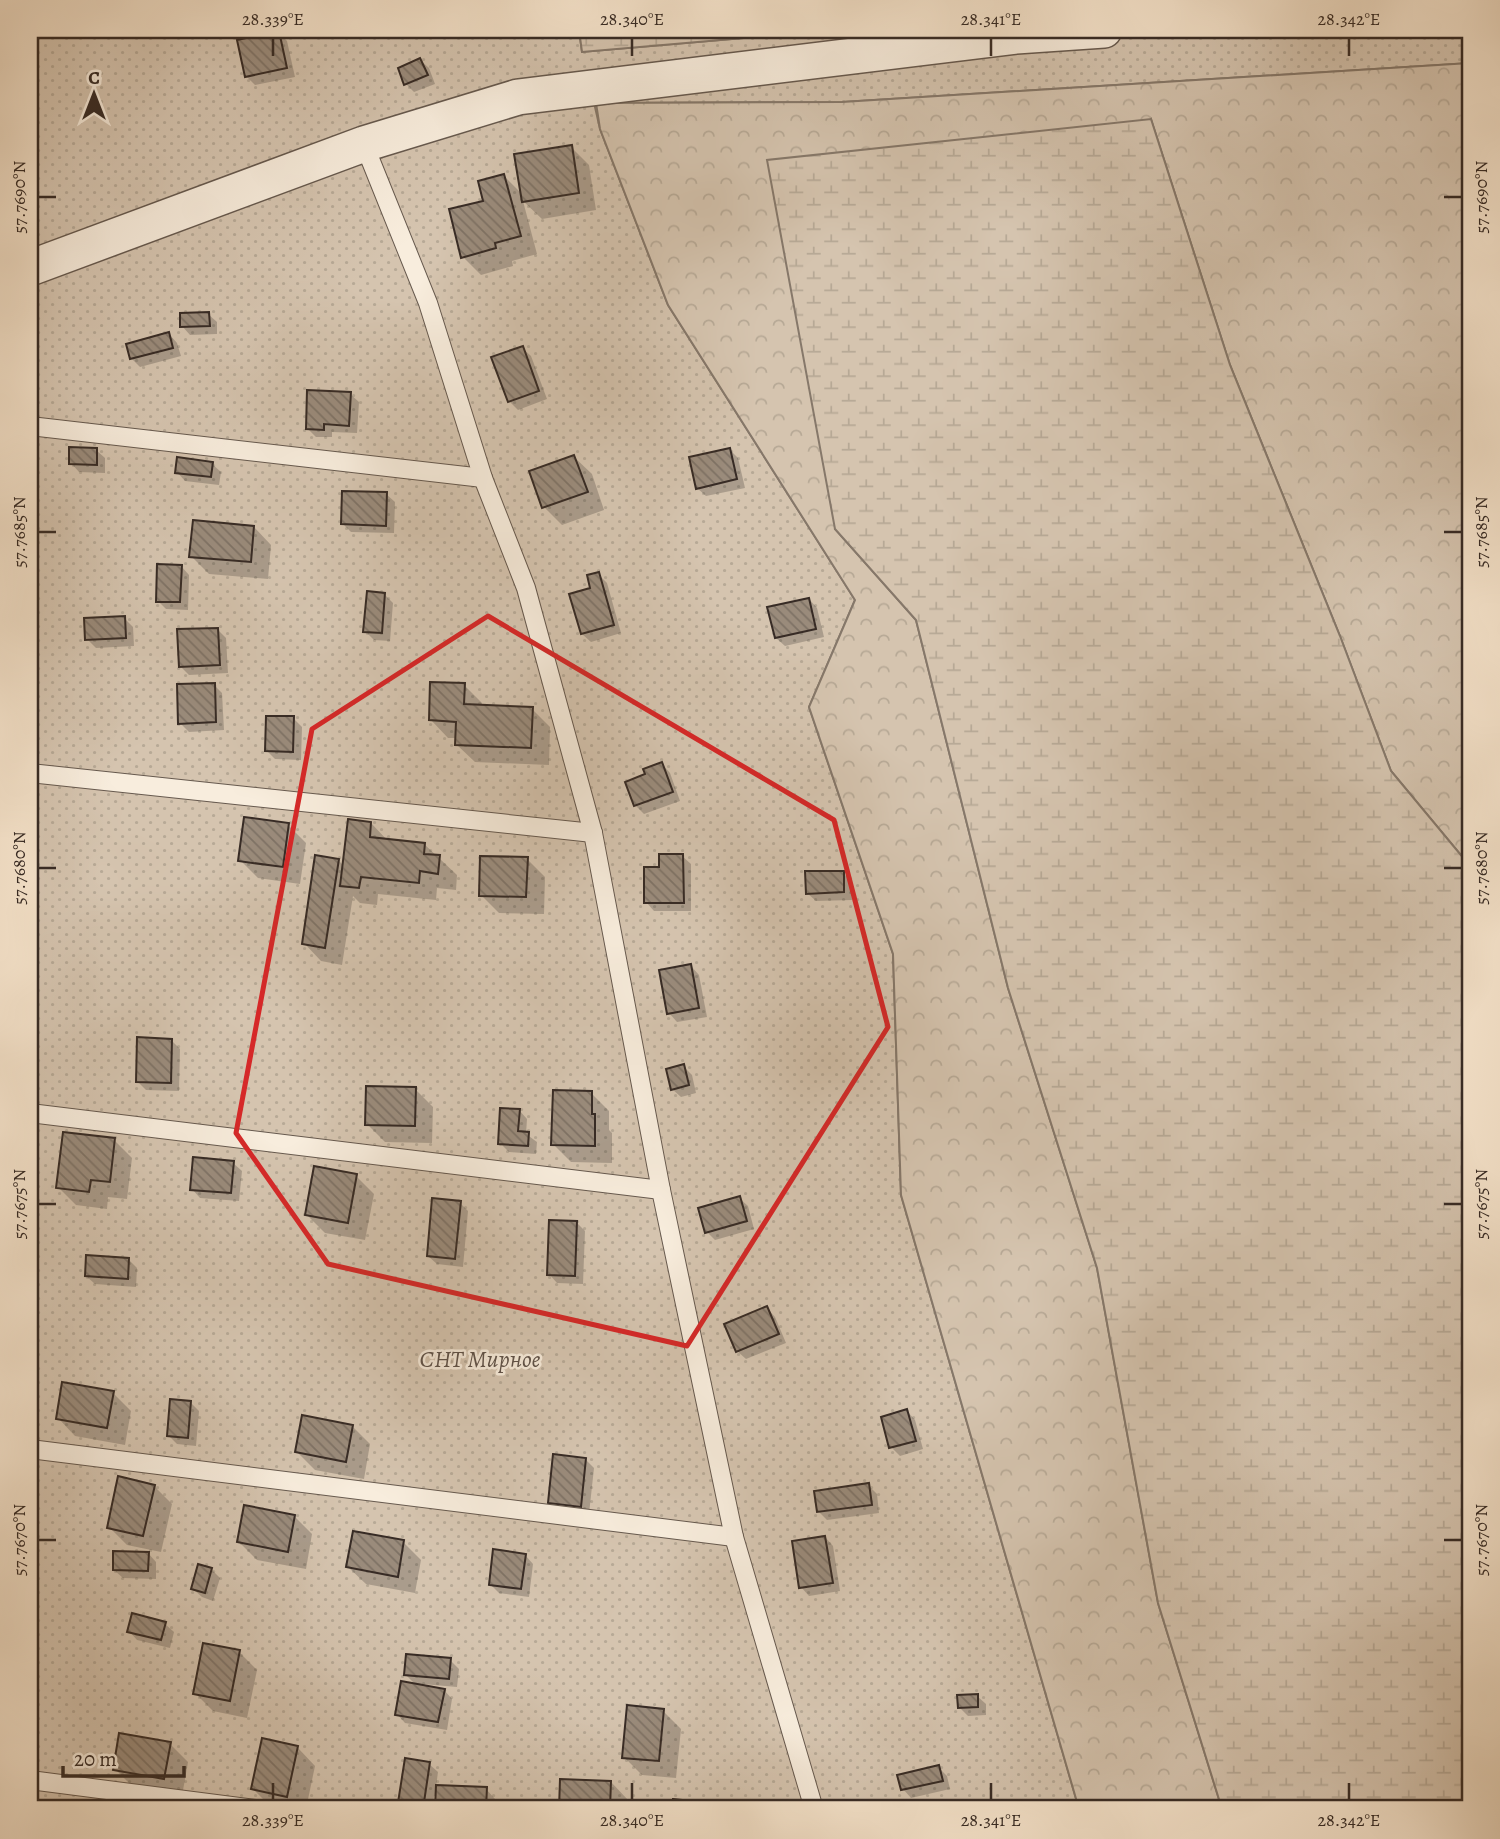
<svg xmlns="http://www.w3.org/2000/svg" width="1500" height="1839" viewBox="0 0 1500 1839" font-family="Alegreya,serif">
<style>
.grass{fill:url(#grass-dots);stroke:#86786a;stroke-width:2}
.forest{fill:url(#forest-crowns);stroke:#86786a;stroke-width:2}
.wetland{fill:url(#wetland-marsh);stroke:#86786a;stroke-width:2}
.shadow{fill:#0003}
.building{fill:url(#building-back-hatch);stroke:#372b25;stroke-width:2}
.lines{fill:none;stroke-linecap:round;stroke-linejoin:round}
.lane-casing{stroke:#66594e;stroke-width:20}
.street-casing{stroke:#66594e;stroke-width:38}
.lane{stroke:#f8eddd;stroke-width:18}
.street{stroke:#f8eddd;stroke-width:35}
.marked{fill:none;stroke:#d62828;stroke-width:5;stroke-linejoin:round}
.ticks{fill:none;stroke:#372b25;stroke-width:2.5}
.labels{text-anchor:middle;stroke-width:5;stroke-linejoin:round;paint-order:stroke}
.park-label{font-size:24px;font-style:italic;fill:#5e5148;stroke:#f8eddd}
.neatline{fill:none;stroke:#372b25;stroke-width:2.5}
.ticks-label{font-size:18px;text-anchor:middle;fill:#372b25}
</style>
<defs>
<pattern id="grass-dots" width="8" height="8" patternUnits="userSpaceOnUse" patternTransform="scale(1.75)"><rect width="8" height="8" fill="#d5c4af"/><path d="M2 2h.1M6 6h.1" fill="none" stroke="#b7a996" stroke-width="1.8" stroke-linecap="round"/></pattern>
<pattern id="forest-crowns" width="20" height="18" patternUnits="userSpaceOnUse" patternTransform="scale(1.75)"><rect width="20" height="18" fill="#d5c4af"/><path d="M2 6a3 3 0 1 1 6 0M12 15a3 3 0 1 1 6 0" fill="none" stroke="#b7a996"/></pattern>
<pattern id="wetland-marsh" width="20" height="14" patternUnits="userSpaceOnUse" patternTransform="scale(1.75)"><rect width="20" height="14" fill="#d5c4af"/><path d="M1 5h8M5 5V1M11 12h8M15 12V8" fill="none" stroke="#b7a996"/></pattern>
<pattern id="building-back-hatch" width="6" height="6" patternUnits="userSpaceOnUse" patternTransform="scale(1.75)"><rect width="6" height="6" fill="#9a8b7b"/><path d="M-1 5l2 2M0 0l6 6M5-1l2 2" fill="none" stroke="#7e7265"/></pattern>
</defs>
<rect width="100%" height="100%" fill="#f5e3cb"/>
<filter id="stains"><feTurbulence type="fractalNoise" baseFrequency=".00286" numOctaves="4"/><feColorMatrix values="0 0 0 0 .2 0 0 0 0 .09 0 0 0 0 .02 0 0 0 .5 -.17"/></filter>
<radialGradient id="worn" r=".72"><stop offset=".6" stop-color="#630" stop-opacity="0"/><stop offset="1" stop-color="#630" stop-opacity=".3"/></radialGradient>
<path class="grass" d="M30,30H579L582,52L838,30H1470V63L842,102L596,103L587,72L600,129L668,305L855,600L809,707L893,954L901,1195L1079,1809H30Z"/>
<path class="forest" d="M1470,63V866L1391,771L1340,636L1230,365L1151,119L835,529L916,620L1008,988L1097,1268L1158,1603L1222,1809H1079L901,1195L893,954L809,707L855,600L668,305L600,129L596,103L842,102Z"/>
<g class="wetland">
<path d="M579,30H838L582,52Z"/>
<path d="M1151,119L1230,365L1340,636L1391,771L1470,866V1809H1222L1158,1603L1097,1268L1008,988L916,620L835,529L767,160Z"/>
</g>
<g class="shadow">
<path d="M42,30H76L48,35Z"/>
<path d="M279,33L287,41L295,77L255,85L246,76Z"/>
<path d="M420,60L429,68L435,84L414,92L406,84Z"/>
<path d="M571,147L589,165L596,210L542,219L523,201L537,254L512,261L513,266L481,275L463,257L504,176L523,195Z"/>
<path d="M208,314L217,322V334L190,335L182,326Z"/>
<path d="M169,334L177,343L181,356L140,367L131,358Z"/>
<path d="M522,348L531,356L547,399L518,410L509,401Z"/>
<path d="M350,394L359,402L357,433L332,432V437H316L307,428Z"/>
<path d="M96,450L105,458V473L79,472L71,463Z"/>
<path d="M730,450L738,458L745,488L706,496L697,488Z"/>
<path d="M574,457L592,474L604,510L562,525L544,507Z"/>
<path d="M212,464L221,472L219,485L185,481L177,472Z"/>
<path d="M386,494L395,502L394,533L351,532L343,524Z"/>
<path d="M254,527L271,545L268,579L209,574L191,556Z"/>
<path d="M181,566L189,575L188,610L166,609L158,601Z"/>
<path d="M598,574L607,583L621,633L591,642L582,634Z"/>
<path d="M385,595L393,603L390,641L374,640L365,631Z"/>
<path d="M809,599L817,608L824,637L785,646L776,638Z"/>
<path d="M124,618L133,627L134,646L96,648L87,639Z"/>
<path d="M218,630L226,638L228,673L189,675L180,666Z"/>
<path d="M214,685L222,693L224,730L189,732L180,723Z"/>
<path d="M464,685L482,703V707L532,709L550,727L549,765L475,762L457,745V738H448L431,720Z"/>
<path d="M293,718L302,727L301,760L275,759L267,751Z"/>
<path d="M662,764L670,773L680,801L644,814L635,805L648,775Z"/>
<path d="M371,823L388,841L424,844L457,875L456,890L437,888L436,900L378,894L377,905L360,903L353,896L342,965L321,961L304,943L338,860L344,866Z"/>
<path d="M288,825L306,843L300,884L258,878L240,860Z"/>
<path d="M682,856L691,864V911H654L646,902L661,869Z"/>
<path d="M527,859L545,877L544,914L499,913L481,895Z"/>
<path d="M843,873L851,881L852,900L816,901L807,893Z"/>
<path d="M691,966L699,975L707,1017L677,1022L669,1013Z"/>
<path d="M171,1040L180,1049L179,1091L146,1090L137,1081Z"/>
<path d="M683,1066L692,1075L696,1093L681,1097L672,1089Z"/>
<path d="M415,1089L433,1107L432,1143L385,1142L367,1124Z"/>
<path d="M591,1093L609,1111V1130L612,1133V1163L571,1162L553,1144Z"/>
<path d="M519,1110L527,1119L526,1134L537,1142L536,1154L509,1152L500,1143Z"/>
<path d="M114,1140L132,1158L127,1199L108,1197L107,1209L76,1205L58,1187Z"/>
<path d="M233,1163L242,1171L239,1201L200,1198L192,1189Z"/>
<path d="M356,1176L374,1194L365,1240L325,1233L307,1215Z"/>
<path d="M739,1198L748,1206L754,1229L715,1240L707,1232Z"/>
<path d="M460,1203L468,1211L463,1267L437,1264L428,1256Z"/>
<path d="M576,1222L585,1231L583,1284L557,1283L549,1274Z"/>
<path d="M128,1259L137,1268L136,1287L95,1284L86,1276Z"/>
<path d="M767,1308L775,1317L786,1343L746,1359L737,1351Z"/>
<path d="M113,1393L131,1411L125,1445L75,1436L58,1418Z"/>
<path d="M190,1402L199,1411L196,1446L177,1444L169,1436Z"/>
<path d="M907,1411L915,1420L923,1449L900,1456L891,1447Z"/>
<path d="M352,1426L370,1444L364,1479L315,1470L297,1452Z"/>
<path d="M585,1459L594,1468L589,1514L558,1511L549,1503Z"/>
<path d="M868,1485L877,1494L879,1513L827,1520L818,1511Z"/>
<path d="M154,1486L172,1504L161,1552L127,1545L109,1527Z"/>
<path d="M294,1516L312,1534L306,1569L257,1560L239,1542Z"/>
<path d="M825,1537L833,1546L840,1591L809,1596L801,1587Z"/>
<path d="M403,1542L421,1560L415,1593L366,1584L348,1567Z"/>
<path d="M148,1553L156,1562V1579L123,1578L114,1570Z"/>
<path d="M525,1555L533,1564L529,1597L499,1593L491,1585Z"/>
<path d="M211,1569L220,1578L213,1601L202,1597L193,1589Z"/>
<path d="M165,1624L174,1632L170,1648L137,1640L129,1631Z"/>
<path d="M239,1652L257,1670L247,1718L213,1711L195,1693Z"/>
<path d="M450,1660L459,1669L457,1687L422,1684V1687L444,1690L452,1699L447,1730L405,1723L397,1714L417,1686L406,1675Z"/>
<path d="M977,1696L986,1704V1715L968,1716L959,1707Z"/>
<path d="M663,1711L681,1729L676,1778L642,1775L624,1757Z"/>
<path d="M263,1740L298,1748L315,1766L306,1809L271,1807L253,1789Z"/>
<path d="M170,1744L188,1762L182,1796L133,1787L115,1769Z"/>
<path d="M406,1760L429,1764L438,1772L436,1787L486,1789L504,1809H437V1797L434,1796L433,1809H399Z"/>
<path d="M938,1767L947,1776L950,1789L911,1798L903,1789Z"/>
<path d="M562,1780L611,1782L628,1800V1809H561Z"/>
</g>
<g class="building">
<path d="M279,31L287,68L245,77L237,40Z"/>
<path d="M420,58L428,75L404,85L398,68Z"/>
<path d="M572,145L579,193L522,202L514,154Z"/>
<path d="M504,174L521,236L495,243L496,248L461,258L449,209L483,201L478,181Z"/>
<path d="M209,312L210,326L180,327V313Z"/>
<path d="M169,332L173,348L130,359L126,344Z"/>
<path d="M523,346L539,391L508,402L491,357Z"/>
<path d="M307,390L351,392L349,426L324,424V430L306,429Z"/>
<path d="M69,447L97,448V465L69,464Z"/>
<path d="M730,448L737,479L696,489L689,457Z"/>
<path d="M574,455L588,492L542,508L529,471Z"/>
<path d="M177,457L213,462L211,477L175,473Z"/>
<path d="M342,491L387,492L386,526L341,524Z"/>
<path d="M193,520L254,526L251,562L189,557Z"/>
<path d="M157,564L182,565L180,602H156Z"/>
<path d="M599,572L614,625L581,634L569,594L590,588L587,575Z"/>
<path d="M367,591L385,593L382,633L363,632Z"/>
<path d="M809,598L816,629L775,638L767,607Z"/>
<path d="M125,616L126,638L85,640L84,618Z"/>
<path d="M218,628L220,665L179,667L177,629Z"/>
<path d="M430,682L465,683L464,704L533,707L531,748L455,745L456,722L429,720Z"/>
<path d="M215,683L216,722L178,724L177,684Z"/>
<path d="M266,716H294L293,752L265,751Z"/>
<path d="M662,762L673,792L634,806L625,782L645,774L643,769Z"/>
<path d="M244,817L289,823L283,867L238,861Z"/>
<path d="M348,819L371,822L370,837L425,843L424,854L440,855L438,874L420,871L419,883L361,877L359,888L340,886Z"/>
<path d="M659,854H683L684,903H644V867H659Z"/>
<path d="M315,855L339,859L325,948L302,944Z"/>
<path d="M480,856L528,857L526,897L479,896Z"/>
<path d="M805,871H844V892L806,894Z"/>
<path d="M691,964L699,1008L667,1014L659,970Z"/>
<path d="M137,1037L172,1039L171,1083L136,1082Z"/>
<path d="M684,1064L689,1085L671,1090L666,1069Z"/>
<path d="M366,1086L416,1087L415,1126L365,1125Z"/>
<path d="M553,1090L592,1091V1114H595V1146L551,1145Z"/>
<path d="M500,1108L520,1109L518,1131L529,1132L528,1146L498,1144Z"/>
<path d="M63,1132L115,1138L110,1182L91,1180L89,1192L56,1188Z"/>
<path d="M193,1157L234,1161L231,1193L190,1190Z"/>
<path d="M314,1166L357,1174L348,1223L305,1215Z"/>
<path d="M740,1196L747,1221L705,1233L698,1208Z"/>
<path d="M432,1198L461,1201L455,1259L427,1256Z"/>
<path d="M549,1220L577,1221L575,1276L547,1275Z"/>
<path d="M86,1255L129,1258L128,1279L85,1276Z"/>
<path d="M767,1306L779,1334L736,1352L724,1324Z"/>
<path d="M62,1382L114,1391L107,1428L56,1419Z"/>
<path d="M170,1399L191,1401L188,1438L167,1436Z"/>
<path d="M907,1409L916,1441L889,1448L881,1417Z"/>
<path d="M302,1415L353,1425L346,1462L295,1452Z"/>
<path d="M553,1454L586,1458L581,1507L548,1503Z"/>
<path d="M118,1476L155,1485L143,1536L107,1528Z"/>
<path d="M869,1483L872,1505L817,1512L814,1491Z"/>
<path d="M244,1505L295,1515L288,1552L237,1542Z"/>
<path d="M353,1531L404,1540L398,1577L346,1567Z"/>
<path d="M825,1536L833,1583L799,1588L792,1541Z"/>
<path d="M493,1549L526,1554L521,1589L489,1585Z"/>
<path d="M113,1551L149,1552L148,1571L113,1570Z"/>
<path d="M198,1564L212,1568L205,1593L191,1589Z"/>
<path d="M132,1613L166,1622L161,1640L127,1632Z"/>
<path d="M203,1643L240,1650L230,1701L193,1694Z"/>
<path d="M406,1654L451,1658L449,1679L404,1675Z"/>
<path d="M401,1681L445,1689L438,1722L395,1715Z"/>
<path d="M978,1694V1707L958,1708L957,1695Z"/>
<path d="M627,1705L664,1709L659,1761L622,1758Z"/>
<path d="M119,1733L171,1742L164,1779L113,1770Z"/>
<path d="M262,1738L298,1746L287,1797L251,1789Z"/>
<path d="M405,1758L430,1762L423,1809H397Z"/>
<path d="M939,1765L943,1781L901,1790L897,1775Z"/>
<path d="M560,1779L611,1781L610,1809H559Z"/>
<path d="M436,1785L487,1787L486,1809H435Z"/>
<path d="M673,1799L710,1803V1809H673Z"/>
</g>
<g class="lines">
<defs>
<g id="lane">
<path d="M364,144L428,303L483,478L526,588L593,833L661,1190L734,1537L814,1809"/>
<path d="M30,426L483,478"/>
<path d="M30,773L593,833"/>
<path d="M30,1113L661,1190"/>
<path d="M30,1449L734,1537"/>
<path d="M30,1780L255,1809"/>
</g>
<path id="street" d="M30,268L364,144L518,97L1016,36L1104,30"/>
</defs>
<use href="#lane" class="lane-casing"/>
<use href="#street" class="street-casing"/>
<use href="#lane" class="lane"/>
<use href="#street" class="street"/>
</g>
<path class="marked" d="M488,616L834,820L888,1027L687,1346L328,1264L236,1133L312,729Z"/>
<path class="ticks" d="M273,38V56M632,38V56M991,38V56M1349,38V56M38,197H56M1444,197H1462M38,532H56M1444,532H1462M38,868H56M1444,868H1462M38,1204H56M1444,1204H1462M38,1540H56M1444,1540H1462M273,1783V1800M632,1783V1800M991,1783V1800M1349,1783V1800"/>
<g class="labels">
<g class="park-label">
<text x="480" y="1367">СНТ Мирное</text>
</g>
</g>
<rect width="1500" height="1839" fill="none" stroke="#f5e3cb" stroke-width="77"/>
<g transform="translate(94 94)" stroke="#f8eddd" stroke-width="5" paint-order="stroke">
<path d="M0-5L12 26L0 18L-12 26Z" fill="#372b25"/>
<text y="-10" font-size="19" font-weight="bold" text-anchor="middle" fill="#372b25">С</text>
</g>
<path d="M63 1766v10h121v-10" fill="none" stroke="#372b25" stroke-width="3.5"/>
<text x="74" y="1766" font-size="21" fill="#372b25" stroke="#f8eddd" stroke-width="5" paint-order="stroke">20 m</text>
<rect x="38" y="38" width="1424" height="1762" class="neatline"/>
<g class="ticks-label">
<text x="273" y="25">28.339°E</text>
<text x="632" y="25">28.340°E</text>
<text x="991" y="25">28.341°E</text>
<text x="1349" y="25">28.342°E</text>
<text transform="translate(19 197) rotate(-90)" y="6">57.7690°N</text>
<text transform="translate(1481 197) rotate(-90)" y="6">57.7690°N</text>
<text transform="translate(19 532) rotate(-90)" y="6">57.7685°N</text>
<text transform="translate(1481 532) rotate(-90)" y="6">57.7685°N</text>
<text transform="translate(19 868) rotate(-90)" y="6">57.7680°N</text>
<text transform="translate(1481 868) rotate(-90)" y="6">57.7680°N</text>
<text transform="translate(19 1204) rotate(-90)" y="6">57.7675°N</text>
<text transform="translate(1481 1204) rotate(-90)" y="6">57.7675°N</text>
<text transform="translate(19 1540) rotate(-90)" y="6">57.7670°N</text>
<text transform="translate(1481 1540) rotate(-90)" y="6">57.7670°N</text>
<text x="273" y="1826">28.339°E</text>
<text x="632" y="1826">28.340°E</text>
<text x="991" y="1826">28.341°E</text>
<text x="1349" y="1826">28.342°E</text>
</g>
<rect width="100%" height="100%" filter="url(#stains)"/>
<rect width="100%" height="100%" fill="url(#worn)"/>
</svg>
